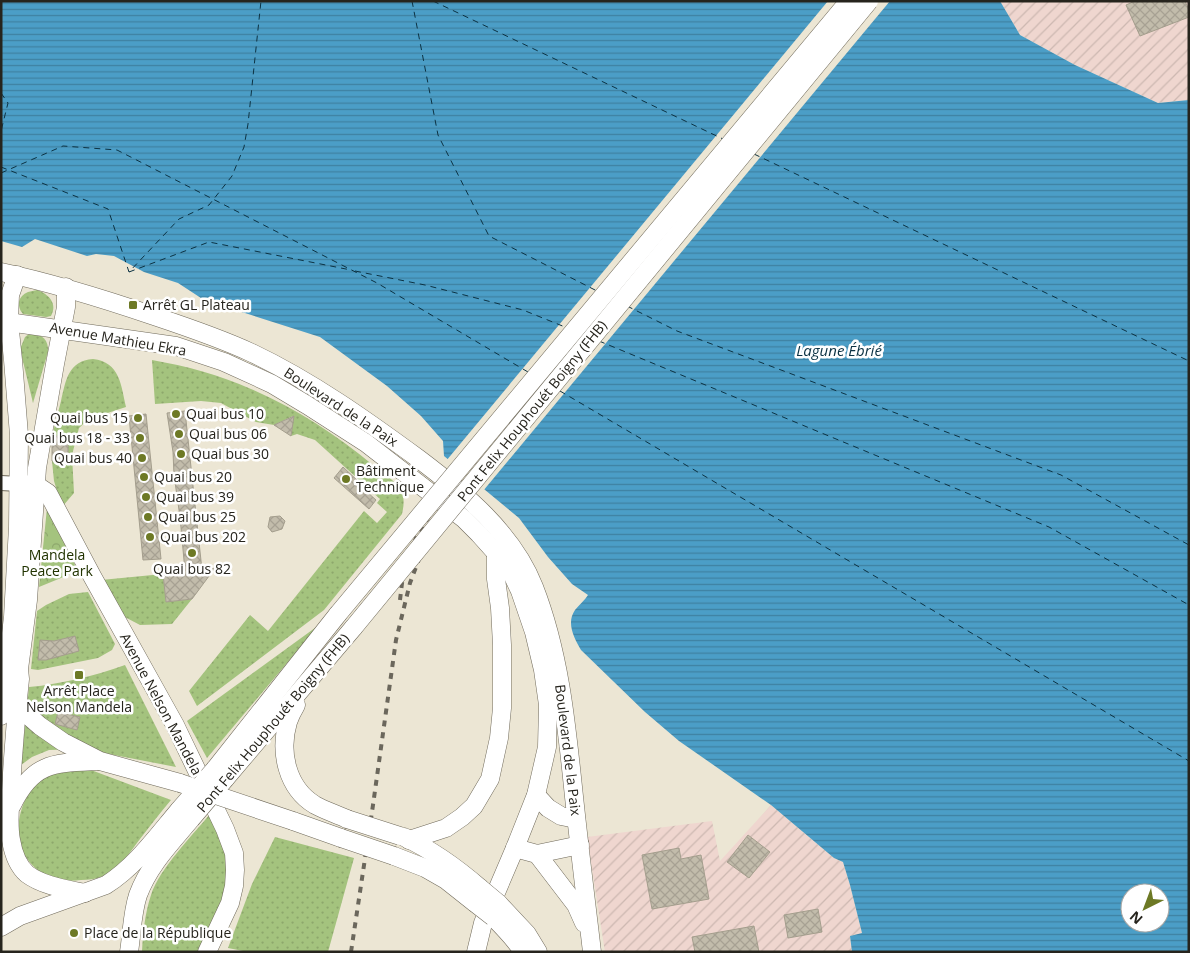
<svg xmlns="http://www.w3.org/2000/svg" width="1190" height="953" viewBox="0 0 1190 953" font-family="'Open Sans',sans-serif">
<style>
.industrial{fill:url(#industrial-furrows)}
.grass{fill:url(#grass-dots)}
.park{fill:url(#park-crowns)}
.water{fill:url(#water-rules);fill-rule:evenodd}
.pier{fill:#ece6d4}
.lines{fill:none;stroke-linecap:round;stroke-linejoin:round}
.ferry{stroke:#0c3243;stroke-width:1;stroke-dasharray:6 5;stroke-linecap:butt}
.building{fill:url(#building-cross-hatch);stroke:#a49e8d}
.minor-casing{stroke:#706a5b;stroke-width:16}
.major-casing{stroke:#706a5b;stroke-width:19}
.minor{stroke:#fff;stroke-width:14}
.major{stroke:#fff;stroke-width:18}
.rail{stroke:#6b675c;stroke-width:4;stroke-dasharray:6 6;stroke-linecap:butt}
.major-bridge-casing{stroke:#706a5b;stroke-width:19;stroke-linecap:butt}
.major-bridge{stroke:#fff;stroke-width:18}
.poi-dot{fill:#6d7925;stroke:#fff;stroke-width:2}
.labels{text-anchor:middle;stroke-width:5;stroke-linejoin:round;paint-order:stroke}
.poi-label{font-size:14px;fill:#26241d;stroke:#fff;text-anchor:start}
.street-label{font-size:14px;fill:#26241d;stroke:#fff}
.park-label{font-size:14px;fill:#213300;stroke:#fff}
.water-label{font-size:15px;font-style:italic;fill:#0c3243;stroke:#fff}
</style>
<defs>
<pattern id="industrial-furrows" width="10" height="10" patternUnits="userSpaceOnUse" patternTransform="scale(1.25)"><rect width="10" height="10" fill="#efd6cf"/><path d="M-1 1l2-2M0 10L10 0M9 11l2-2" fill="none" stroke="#cdb8b1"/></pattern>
<pattern id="grass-dots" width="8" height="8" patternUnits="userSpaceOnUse" patternTransform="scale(1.25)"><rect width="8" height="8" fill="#a4c37e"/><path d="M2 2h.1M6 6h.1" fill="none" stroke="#8da76c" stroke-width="1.8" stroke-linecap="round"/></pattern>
<pattern id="park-crowns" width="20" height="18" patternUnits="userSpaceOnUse" patternTransform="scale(1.25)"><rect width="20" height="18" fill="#a4c37e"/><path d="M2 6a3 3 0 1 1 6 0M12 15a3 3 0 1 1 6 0" fill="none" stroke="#8da76c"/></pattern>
<pattern id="water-rules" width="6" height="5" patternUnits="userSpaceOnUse" patternTransform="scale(1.25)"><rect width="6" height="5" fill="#4b9ec7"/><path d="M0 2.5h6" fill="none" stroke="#3e81a1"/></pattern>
<pattern id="building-cross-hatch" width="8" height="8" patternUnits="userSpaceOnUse" patternTransform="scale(1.25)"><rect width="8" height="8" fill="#c2bcab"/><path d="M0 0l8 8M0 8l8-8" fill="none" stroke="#a7a193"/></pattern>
</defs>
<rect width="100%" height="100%" fill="#ece6d4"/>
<g class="industrial">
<path d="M1000,1H1189V100L1158,103L1075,65L1020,35Z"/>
<path d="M771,805L834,858L843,862L850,885L862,933L850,936L852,952H605L587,837L712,821L720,861Z"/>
</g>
<g class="grass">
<path d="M37,290C49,294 58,304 51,316L46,317L23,314C16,306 18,296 28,292C31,291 34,291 37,290Z"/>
<path d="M29,334C41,333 49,339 48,352L33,403L20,349L25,337Z"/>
<path d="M93,359C120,362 121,385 126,407L89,419L79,428L72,455L74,493L62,507L54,481L52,461H68V436H52C55,424 58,413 61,401C66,380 68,361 93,359Z"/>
<path d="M152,360C186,366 220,375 251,389C295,408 337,435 374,466C382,473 394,479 400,489C405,497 404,505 402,514L324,610L197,706L189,691L250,615L268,631L364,511L377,523L387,512L377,503L380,499L315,440L297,434L291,436L293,416L274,425L256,422L221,403L201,401L155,404Z"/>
<path d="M163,574L166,602L192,599L172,624L140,625L121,615L101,580Z"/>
<path d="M88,592L115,644L112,650L98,658L38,670L31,669L37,611L46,605L69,594Z"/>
<path d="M319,625L207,758L187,721Z"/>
<path d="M125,665L176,767L83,749L49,750L32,757L21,765L29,687C62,684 94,676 125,665Z"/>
<path d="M73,770H91L171,800C160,813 150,826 140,839C130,852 120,869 103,876C96,879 88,880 81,880C35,886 7,848 23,805C27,795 34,783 43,778C52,773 64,772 73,770Z"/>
<path d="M210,814C216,828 223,843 227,858C237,893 215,924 197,952H142C143,932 145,913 151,895C159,869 193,835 210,814Z"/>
<path d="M275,837L354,858L328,952H248L228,948L252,884Z"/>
</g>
<path class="park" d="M47,508L78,571L39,587Z"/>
<path class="water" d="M1,1H1000L1020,35L1075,65L1158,103L1189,100V952H852L850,936L862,933L850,885L843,862L834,858L771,805L679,741L645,712L581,650C574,638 566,623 575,610C579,605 585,600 588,595L572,584L548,557L519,518L444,456L443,441L421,416L387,386L320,337L204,300L178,283L144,272L114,256L96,254L87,256L35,239L22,247L1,241ZM1130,893H1160V923H1130Z"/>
<path class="pier" d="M828,1H890L483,491L446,461Z"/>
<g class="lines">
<g class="ferry">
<path d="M412,1L438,135L489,236L597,291"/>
<path d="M433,1L723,139"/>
<path d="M1,93L8,103L1,131"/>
<path d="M754,154L1189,361"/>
<path d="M1,167L108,209L129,272L179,219L209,205L232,176L244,147L248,124L261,1"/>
<path d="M1,173L63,146L117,150L377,283L528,372"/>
<path d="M355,271L425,285L523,310L565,327"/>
<path d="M129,272L209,242L351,270"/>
<path d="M627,306L677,331L1061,475L1189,545"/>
<path d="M599,341L1049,527L1189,605"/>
<path d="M560,391L1189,761"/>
</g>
</g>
<g class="building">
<path d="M1135,1H1185L1189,10V17L1140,36L1126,5Z"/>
<path d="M185,411L202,570L215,568L192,599L166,602L163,574L185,571L180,517L174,475L173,452L167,413Z"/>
<path d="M146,414L161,559L143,560L129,416Z"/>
<path d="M294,416L291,436L274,425Z"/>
<path d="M53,436H68V461H52V443Z"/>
<path d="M343,467L358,481L357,483L376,500L369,509L334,478Z"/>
<path d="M280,516L285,521L282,529L272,532L268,527L270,517Z"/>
<path d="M75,636L79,651L46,660H38L40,640L54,641Z"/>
<path d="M58,712L80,717L77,730L55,724Z"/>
<path d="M748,835L770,852L749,878L727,862Z"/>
<path d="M679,848L681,859L701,855L709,899L652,909L642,855Z"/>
<path d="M818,909L822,932L788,938L784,915Z"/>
<path d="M754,926L759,952H695L692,937Z"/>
</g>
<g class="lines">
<defs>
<path id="minor" d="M1,483L19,484"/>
<g id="major">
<path d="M1,272C53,283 104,299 154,316C187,327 220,338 252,353C311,381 366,420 419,459C464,493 513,533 534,587C559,651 566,719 573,787C578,836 584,885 590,935L592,952"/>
<path d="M66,287V307L55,364L37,468L28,600L19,669L20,679C16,716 13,753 11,790C10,806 8,824 11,840C13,852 18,866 27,874C43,886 66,889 85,893"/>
<path d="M1,321L176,346L224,362L272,384L307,405L366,443L464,519L479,534L496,553L512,574L520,591L534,632L543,670L548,705L547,747L536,795L515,848L483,923L476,952"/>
<path d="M19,484L36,485L48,493L92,576L175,725L225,829L234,853L235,870L234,886L230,903L207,952"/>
<path d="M13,700L17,706L40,726L63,742L100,761L180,783"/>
<path d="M296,705C293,710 290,716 288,722C279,752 287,788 315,805C324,810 336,814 347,819"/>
<path d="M1,716L13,617L18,527L19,435L13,360L9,321L10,295L17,275"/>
<path d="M215,769L338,614"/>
<path d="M225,779L354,627"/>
<path d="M536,795L548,808L561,816L576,819"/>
<path d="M12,805C33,762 54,763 97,761"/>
<path d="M293,821L341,838"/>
<path d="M404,837C432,850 457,868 480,888"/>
<path d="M409,840L446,828L462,817L474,806L490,779L499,738L502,708V645L500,608L496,579V553"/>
<path d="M515,848L537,854L576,905L584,923"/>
<path d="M537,854L580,845"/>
<path d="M394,856L425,868L446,880L475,903"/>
<path d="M498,903L527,934L538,952"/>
<path d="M493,917C504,928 515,939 523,952"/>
<path d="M1,927L20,916L106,885C136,866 157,836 180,809"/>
<path d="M129,952C132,933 132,913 138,895C149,865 171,843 191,819"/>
</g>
</defs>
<use href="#minor" class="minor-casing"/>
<use href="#major" class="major-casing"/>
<use href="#minor" class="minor"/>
<use href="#major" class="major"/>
<g class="rail">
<path d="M400,600L403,575L417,535L433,510L858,1"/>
<path d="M351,952L373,805L396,640L410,583L422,551L441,517L871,1"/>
</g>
<defs>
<g id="major-bridge">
<path d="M338,614L849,1"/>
<path d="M354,627L869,1"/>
<path d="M180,783L293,821"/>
<path d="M180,809L215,769"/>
<path d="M191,819L225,779"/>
<path d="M347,819L400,836"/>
<path d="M341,838L394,856"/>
<path d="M480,888L498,903"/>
<path d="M475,903L493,917"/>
</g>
</defs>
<use href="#major-bridge" class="major-bridge-casing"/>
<use href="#major-bridge" class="major-bridge"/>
</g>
<g class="poi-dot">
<rect x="128" y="300" width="10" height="10" rx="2.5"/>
<circle cx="176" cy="414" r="5"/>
<circle cx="138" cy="418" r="5"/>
<circle cx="179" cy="434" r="5"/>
<circle cx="140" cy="438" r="5"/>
<circle cx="181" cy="454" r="5"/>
<circle cx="142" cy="458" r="5"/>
<circle cx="144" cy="477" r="5"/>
<circle cx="346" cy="479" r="5"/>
<circle cx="146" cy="497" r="5"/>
<circle cx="148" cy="517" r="5"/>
<circle cx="150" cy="537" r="5"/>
<circle cx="192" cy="553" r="5"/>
<rect x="74" y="670" width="10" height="10" rx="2.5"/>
<circle cx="74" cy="933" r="5"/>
</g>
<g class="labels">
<g class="poi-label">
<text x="143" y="310">Arrêt GL Plateau</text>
<text x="186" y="419">Quai bus 10</text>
<text x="128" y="423" text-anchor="end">Quai bus 15</text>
<text x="189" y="439">Quai bus 06</text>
<text x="130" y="443" text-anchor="end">Quai bus 18 - 33</text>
<text x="191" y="459">Quai bus 30</text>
<text x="132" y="463" text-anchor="end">Quai bus 40</text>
<text x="356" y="476">Bâtiment<tspan x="356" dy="16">Technique</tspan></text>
<text x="154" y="482">Quai bus 20</text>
<text x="156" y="502">Quai bus 39</text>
<text x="158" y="522">Quai bus 25</text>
<text x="160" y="542">Quai bus 202</text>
<text x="192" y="574" text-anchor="middle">Quai bus 82</text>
<text x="79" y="696" text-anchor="middle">Arrêt Place<tspan x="79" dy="16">Nelson Mandela</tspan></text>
<text x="84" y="938">Place de la République</text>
</g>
<g class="street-label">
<text transform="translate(118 339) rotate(10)" y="5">Avenue Mathieu Ekra</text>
<text transform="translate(341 407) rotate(33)" y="5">Boulevard de la Paix</text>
<text transform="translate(532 411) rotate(-51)" y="5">Pont Felix Houphouét Boigny (FHB)</text>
<text transform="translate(161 704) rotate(62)" y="5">Avenue Nelson Mandela</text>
<text transform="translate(273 723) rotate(-50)" y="5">Pont Felix Houphouét Boigny (FHB)</text>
<text transform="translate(568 750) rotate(83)" y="5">Boulevard de la Paix</text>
</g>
<g class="park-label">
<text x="57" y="560">Mandela<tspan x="57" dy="16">Peace Park</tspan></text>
</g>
<g class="water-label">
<text x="839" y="356">Lagune Ébrié</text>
</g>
</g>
<rect width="1190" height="953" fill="none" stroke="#26241d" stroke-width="5"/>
<g transform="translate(1145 908) rotate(222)"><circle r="24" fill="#ffffff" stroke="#a8a7a5"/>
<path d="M0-4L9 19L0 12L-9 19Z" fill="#6d7925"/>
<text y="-8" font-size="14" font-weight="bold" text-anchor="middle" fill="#26241d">N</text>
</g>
</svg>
